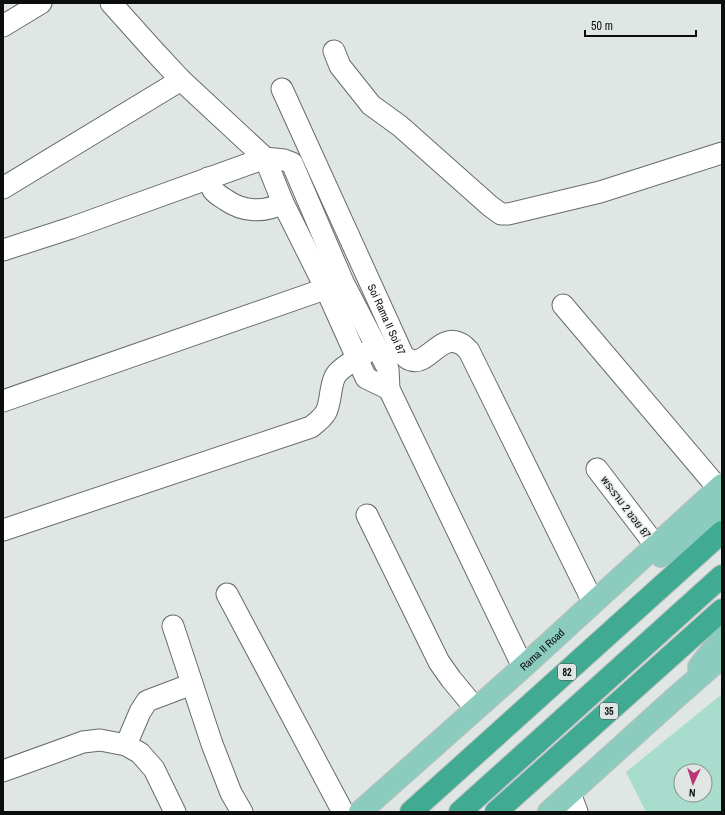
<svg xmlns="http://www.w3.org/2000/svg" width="725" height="815" viewBox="0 0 725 815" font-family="'Archivo Narrow','Noto Sans Thai',sans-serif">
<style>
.green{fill:#a8dccd;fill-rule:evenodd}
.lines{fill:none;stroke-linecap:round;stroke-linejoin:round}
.minor-casing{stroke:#666c6a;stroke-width:23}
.major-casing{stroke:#c0c0c0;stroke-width:24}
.highway-casing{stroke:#c0c0c0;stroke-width:24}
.minor{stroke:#fff;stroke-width:21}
.major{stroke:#8cccbe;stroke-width:22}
.highway{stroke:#40aa93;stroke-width:22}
.labels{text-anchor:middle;stroke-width:3;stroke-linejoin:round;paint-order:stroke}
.shield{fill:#dfe6e4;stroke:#4b4f4e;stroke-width:1}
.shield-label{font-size:10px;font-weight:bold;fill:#0b0e0d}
.street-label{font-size:11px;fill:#0b0e0d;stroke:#dfe6e4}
</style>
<rect width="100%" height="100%" fill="#dfe6e4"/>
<path class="green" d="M722,694V812H646L626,772ZM681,771H705V795H681Z"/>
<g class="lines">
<defs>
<g id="minor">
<path d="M111,3L155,52L181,80L265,158L283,203L326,289L366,378L389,389"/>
<path d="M3,26L41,3"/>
<path d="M334,51L340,66L371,105L400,126L490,206L501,214H508L600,192L722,153"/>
<path id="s1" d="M282,89L403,355C405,356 408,360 411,360C427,366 440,334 459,343C463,344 466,348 469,351L593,602"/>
<path d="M208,178C210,182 211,187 213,190C216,194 221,197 226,200C243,212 264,213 283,203"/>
<path d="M3,188L181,80"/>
<path d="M3,250L71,228L265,158L284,160L292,163L343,282L388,369L389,389L523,667"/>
<path d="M563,305L718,488"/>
<path d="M3,401L339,284"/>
<path d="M597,469L656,546"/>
<path d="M367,515L439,662L451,679L475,708"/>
<path d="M3,530L311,427C328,414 328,411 331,391C332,386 333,379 336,375C340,368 361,356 369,351"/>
<path d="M227,594L343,812"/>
<path d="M173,626L212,744L231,793L242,812"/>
<path d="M126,745L140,712L147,701L192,684"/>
<path d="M3,771L83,742L100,740L126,745L140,753L154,769L175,812"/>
<path d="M570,793L577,812"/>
</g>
<g id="major">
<path d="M661,556L687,538L722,508"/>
<path d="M699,667L722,638"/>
<path id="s2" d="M360,812L523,667L722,485"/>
<path d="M549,812L674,699L722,657"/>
</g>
<g id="highway">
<path d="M411,812L722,532"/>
<path d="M460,812L722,576"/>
<path d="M496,812L722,610"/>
</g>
</defs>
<use href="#minor" class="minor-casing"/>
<use href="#major" class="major-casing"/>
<use href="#highway" class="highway-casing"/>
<use href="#minor" class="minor"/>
<use href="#major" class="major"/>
<use href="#highway" class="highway"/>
</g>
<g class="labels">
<g class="shield">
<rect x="558" y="664" width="18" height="16" rx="3"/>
<rect x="600" y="703" width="18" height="16" rx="3"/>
</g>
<g class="shield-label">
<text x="567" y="676">82</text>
<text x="609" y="715">35</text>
</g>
<g class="street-label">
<text dy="4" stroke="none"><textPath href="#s1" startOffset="253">Soi Rama II Soi 87</textPath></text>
<text transform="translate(626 507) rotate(53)" y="4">พระราม 2 ซอย 87</text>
<text dy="4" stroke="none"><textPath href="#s2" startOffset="244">Rama II Road</textPath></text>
</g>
</g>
<rect width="725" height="815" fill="none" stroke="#0b0e0d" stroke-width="8"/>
<g transform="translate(693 783) rotate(184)"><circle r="19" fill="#dfe6e4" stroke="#8a908e"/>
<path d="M0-3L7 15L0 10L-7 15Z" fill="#bc3575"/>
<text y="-6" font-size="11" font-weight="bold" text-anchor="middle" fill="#0b0e0d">N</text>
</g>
<path d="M585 30v6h111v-6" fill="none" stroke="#0b0e0d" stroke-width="2"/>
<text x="591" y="30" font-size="12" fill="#0b0e0d" stroke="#dfe6e4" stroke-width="3" paint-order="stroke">50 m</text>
</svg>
